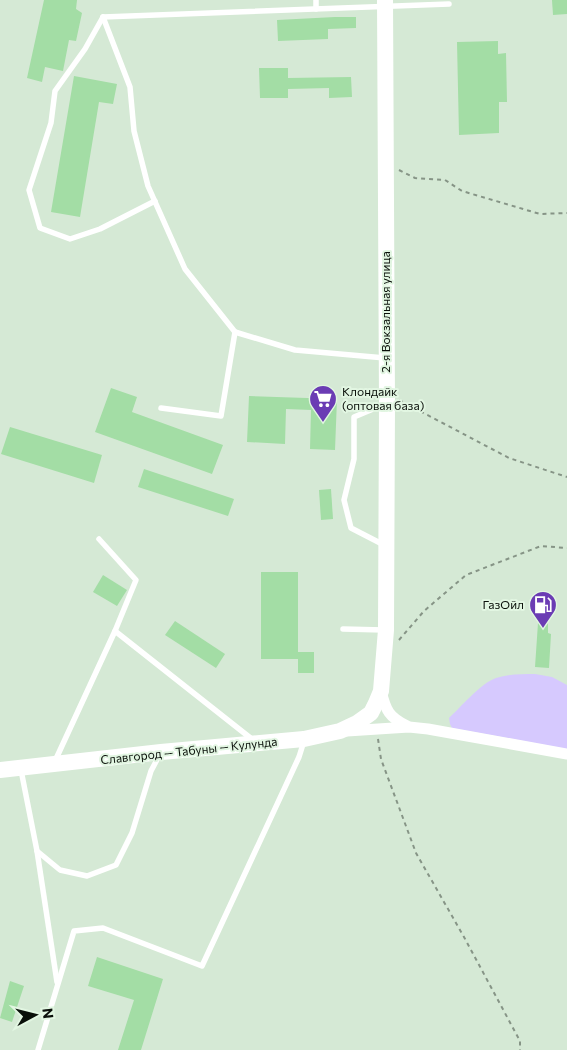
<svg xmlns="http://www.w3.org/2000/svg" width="567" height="1050" viewBox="0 0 567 1050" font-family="Commissioner,sans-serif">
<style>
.green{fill:#d6c9fe}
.building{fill:#a3dda5}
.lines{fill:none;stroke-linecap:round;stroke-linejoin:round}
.path{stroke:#869486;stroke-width:2;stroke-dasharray:4 4;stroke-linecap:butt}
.service{stroke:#fff;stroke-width:5.5}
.minor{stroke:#fff;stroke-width:11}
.secondary{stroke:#fff;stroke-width:16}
.labels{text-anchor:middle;stroke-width:4;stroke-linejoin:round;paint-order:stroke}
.street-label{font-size:12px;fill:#090f09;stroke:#e2f6e2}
.poi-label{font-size:12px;fill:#090f09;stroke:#e2f6e2;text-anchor:start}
</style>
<rect width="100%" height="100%" fill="#d5e9d5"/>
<path class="green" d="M535,674L552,677L567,685V749L452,728L450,724L449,718C461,707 481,683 496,678C509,674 522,674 535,674Z"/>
<g class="building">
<path d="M44,0H77L76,9L82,13L76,41L69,40L63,71L45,67L42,82L27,78Z"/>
<path d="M552,0H567V14L553,15Z"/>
<path d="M335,17H356V28L328,29V39L278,41L277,20Z"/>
<path d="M498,41V54L506,53L507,102H499V133L459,135L457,42Z"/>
<path d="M259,68H288V78L351,77L352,97L329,98V88L288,89V98H260Z"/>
<path d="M74,76L117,84L113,104L99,102L80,217L51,212Z"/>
<path d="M111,388L137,397L132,412L223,445L212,474L95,432Z"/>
<path d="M249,396L337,399L335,450L310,449L311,410L286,409L285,444L247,442Z"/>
<path d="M10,427L102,455L94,483L1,454Z"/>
<path d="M144,469L234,499L228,516L138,487Z"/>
<path d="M331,489L333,519L321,520L319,490Z"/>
<rect x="261" y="572" width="37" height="87"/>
<path d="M103,575L127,590L117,606L93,592Z"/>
<path d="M175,621L225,654L216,668L165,635Z"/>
<path d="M538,623H548V633L551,634L549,668L535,667Z"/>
<rect x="298" y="652" width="16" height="21"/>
<path d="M97,957L163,979L141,1050H118L134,1000L88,986Z"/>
<path d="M10,981L24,986L12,1022L0,1018Z"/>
</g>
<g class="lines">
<g class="path">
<path d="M399,170L415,178L445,180L462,191L540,214L567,213"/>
<path d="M399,400L509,458L567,477"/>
<path d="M399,640L424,611L466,575L541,546L567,548"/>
<path d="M378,739L381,759L416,853L464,937L520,1041V1050"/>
</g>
<g class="service">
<path d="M316,0V9"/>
<path d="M103,17L130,87L134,131L148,186L185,269L235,332L295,350L385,358"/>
<path d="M103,17L85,49L55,91L51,123L29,190L40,228L70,239L100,229L155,201"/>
<path d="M103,17L449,4"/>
<path d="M161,408L221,416L235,332"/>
<path d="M99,539L136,580L115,631"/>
<path d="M384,545L351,528L344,500L354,459V417L385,404"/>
<path d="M343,629L384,630"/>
<path d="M55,761L115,631L253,740"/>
<path d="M21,770L37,851L60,870L87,876L116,865L132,833L151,771L160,754"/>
<path d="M37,851L57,982"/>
<path d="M38,1050L74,931L103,928L202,966L299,757L304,741"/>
</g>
<g class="minor">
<path d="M381,691C386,711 389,717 407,726"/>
<path d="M347,731L409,727L428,729L567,754"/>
</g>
<path class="secondary" d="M0,770L161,752L304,739L340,731L357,723L371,713L376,703L381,691L386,630L387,403L385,0"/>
</g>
<defs>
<symbol id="supermarket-pin" viewBox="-11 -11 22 30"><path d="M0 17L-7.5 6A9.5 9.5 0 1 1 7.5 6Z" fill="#6b3cb4" stroke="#e2f6e2"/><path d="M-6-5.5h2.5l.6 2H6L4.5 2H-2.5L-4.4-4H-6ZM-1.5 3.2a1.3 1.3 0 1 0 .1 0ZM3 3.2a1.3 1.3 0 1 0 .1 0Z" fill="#fff"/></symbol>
<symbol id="fuel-pin" viewBox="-11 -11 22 30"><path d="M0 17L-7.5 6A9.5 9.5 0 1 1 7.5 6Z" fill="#6b3cb4" stroke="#e2f6e2"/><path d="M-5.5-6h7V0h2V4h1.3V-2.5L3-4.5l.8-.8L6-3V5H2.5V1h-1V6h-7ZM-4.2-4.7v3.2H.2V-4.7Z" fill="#fff"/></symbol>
</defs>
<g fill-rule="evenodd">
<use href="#supermarket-pin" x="307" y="383" width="32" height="43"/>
<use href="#fuel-pin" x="527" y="589" width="32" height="43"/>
</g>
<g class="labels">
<g class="street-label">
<text transform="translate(386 312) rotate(-90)" y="4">2-я Вокзальная улица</text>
<text transform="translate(189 751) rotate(-6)" y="4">Славгород — Табуны — Кулунда</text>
</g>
<g class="poi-label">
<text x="342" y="396">Клондайк<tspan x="342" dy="14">(оптовая база)</tspan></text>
<text x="524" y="609" text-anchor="end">ГазОйл</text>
</g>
</g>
<g transform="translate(35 1015) rotate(83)" stroke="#e2f6e2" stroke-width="4" paint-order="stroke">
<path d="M0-4L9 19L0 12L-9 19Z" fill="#090f09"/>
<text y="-8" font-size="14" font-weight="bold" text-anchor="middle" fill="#090f09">N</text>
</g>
</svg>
